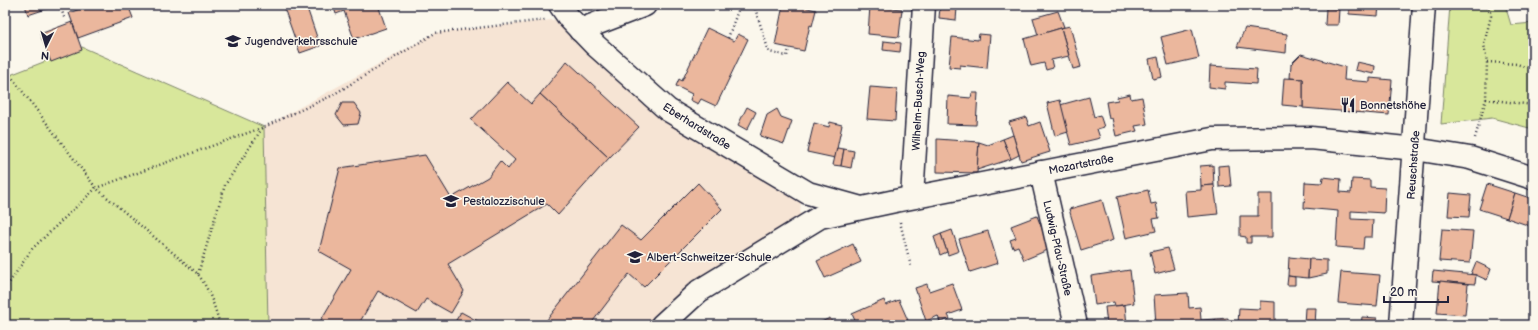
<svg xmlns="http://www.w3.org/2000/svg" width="1538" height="330" viewBox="0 0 1538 330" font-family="'Balsamiq Sans',sans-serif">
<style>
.built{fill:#f6e4d4}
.green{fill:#d8e79b;stroke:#7d846b}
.building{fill:#ebb79d;stroke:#22223b}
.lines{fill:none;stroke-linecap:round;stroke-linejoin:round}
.minor-casing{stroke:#22223b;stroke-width:25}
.tertiary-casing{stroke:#22223b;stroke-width:25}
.path{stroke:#22223b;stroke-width:2.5;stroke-dasharray:1 3;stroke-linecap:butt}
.minor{stroke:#fbf7ec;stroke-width:22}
.tertiary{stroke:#fbf7ec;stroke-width:22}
.labels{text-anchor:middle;stroke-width:3;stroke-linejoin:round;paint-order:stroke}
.poi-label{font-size:11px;fill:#22223b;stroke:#fbf7ec;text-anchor:start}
.street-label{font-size:11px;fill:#22223b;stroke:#fbf7ec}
</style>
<rect width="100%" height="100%" fill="#fbf7ec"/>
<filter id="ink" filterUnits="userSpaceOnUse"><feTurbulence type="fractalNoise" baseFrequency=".025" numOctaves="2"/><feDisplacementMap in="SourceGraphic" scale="8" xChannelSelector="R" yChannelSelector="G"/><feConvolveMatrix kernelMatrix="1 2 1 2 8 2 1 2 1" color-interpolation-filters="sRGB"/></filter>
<g filter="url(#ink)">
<path class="built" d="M569,18L668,110L801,189L800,229L662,325H268L264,127L435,33Z"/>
<g class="green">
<path d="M1450,5H1505L1511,25L1533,23V129L1492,118L1441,124Z"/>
<path d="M82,47L264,127L268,325H5V77Z"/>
</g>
<g class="building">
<path d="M25,5H48L49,8L28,15Z"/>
<path d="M91,5H128L133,18L78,38L69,13Z"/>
<path d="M283,5H306L320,46L300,53Z"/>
<path d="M333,5H378L386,28L354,39L344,11L336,14Z"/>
<path d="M783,5H795L816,10L812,26L810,25L804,51L775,45Z"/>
<path d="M1349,5H1379L1378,16L1349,14Z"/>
<path d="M870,6L902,9L899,37L868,34Z"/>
<path d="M940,7L957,8L956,20L939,18Z"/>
<path d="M1326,8L1339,9L1338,25H1325Z"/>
<path d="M1058,11L1064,27L1038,35L1033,18Z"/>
<path d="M72,22L82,50L51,62L40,34Z"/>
<path d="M1070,26L1081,67L1073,69L1061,28Z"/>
<path d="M707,28L734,41L738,34L748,39L716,106L701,99L698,104L690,100L692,94L676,86L679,79L682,81Z"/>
<path d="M1061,28L1069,56L1051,60L1053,68L1046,70L1044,63L1031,66L1024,39Z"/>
<path d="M1245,28L1287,34L1286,53L1237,47Z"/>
<path d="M1192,29L1199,58L1168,65L1161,37Z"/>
<path d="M979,34L990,35L987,68L960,65V68L949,67L952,37L978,40Z"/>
<path d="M884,41L901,43L900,52L883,50Z"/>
<path d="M1301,54L1345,67L1344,80L1370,82V78L1392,80L1389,115L1303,108V79L1290,78L1291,64Z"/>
<path d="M1158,57L1162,77L1153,79L1149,59Z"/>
<path d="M567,61L639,127L609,158L540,94Z"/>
<path d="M1357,62L1375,66L1374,74L1355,70Z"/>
<path d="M1210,66L1257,69L1256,84L1225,82V89L1209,87Z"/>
<path d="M1284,78L1303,79V107L1282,105Z"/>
<path d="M507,82L531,104L540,94L609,158L558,215L547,204L448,264L464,291L451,313L426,299L417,313L378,291L358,325H318L351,269L319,251L340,168L425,155L451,198L488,177L500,161L508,169L515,160L471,120Z"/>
<path d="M870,87L897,89L895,121L867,119Z"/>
<path d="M972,93H978L976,125L947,124L948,96L971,98Z"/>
<path d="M1130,94L1131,99L1142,97L1147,124L1135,126L1137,131L1116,136L1112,118L1109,119L1106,102L1118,100L1117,97Z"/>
<path d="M1089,97L1094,117L1100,115L1104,127L1097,129L1100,138L1071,145L1060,105Z"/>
<path d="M1060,100L1068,132L1055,136L1047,103Z"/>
<path d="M342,103H354L361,113L358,124L344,125L336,115Z"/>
<path d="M747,107L756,112L747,130L738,125Z"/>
<path d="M777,109L781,117L792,121L784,144L760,136L767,115Z"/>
<path d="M1026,117L1029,126L1040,122L1050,152L1021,161L1009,122Z"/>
<path d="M830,122L842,125L835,158L807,152L814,123L829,127Z"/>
<path d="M1013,135L1019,155L1011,159L1003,139Z"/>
<path d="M937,139L979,142L977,173L937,172Z"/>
<path d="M1003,139L1011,159L977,170L979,142L988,145Z"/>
<path d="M837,148L844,149L841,166L833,165Z"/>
<path d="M844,149L854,151L851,168L841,166Z"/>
<path d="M1213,165L1214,185L1201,186L1200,166Z"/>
<path d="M1229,165L1231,186L1219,187L1218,166Z"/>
<path d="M1323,177L1341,179L1340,192L1351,193L1352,179L1370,180V187L1385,188L1384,213L1351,211V219L1373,220L1372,237H1364L1363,249L1336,247L1338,211L1304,208L1305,182L1322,183Z"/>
<path d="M698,183L722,209L644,287L629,274L590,325H543L621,225L641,240Z"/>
<path d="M1487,184L1515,193L1507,218L1479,209Z"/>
<path d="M1214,185L1218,214L1187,217L1185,191L1201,190V186Z"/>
<path d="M1148,190L1151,204L1156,203L1159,218L1153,219L1156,231L1126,238L1117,197Z"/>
<path d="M1450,193L1471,195L1469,217L1448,216Z"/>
<path d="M1515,193L1533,199V227L1507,218Z"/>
<path d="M1258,194H1272V237H1251V243H1246V237L1240,236V216H1258Z"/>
<path d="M1102,200L1113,240L1081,250L1069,209Z"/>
<path d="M1037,216L1050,249L1024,260L1018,246L1013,248L1010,240L1016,238L1011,226Z"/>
<path d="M1442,229L1473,231L1470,263L1439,261Z"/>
<path d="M952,230L959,251L948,255L941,234Z"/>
<path d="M988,231L998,263L970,272L959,239Z"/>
<path d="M941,234L947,252L940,255L934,237Z"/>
<path d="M853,244L861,262L825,278L817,261Z"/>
<path d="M1168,248L1174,269L1155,274L1150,252Z"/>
<path d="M1289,257L1309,259L1308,278L1288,276Z"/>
<path d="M1309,259L1327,260V274L1308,278Z"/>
<path d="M1476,262L1491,269L1487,280L1476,275L1471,274Z"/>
<path d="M1130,270L1134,303L1115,306L1114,302L1095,305L1091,276Z"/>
<path d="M1433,271L1476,275L1475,284L1432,281Z"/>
<path d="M1341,272L1380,275L1377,306L1338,303Z"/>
<path d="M1288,276L1295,277V285H1287Z"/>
<path d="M1440,281L1468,284L1465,315L1437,313Z"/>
<path d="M952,283L962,310L948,315L950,319L940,322L938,316L926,321L915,288L927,284L929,291Z"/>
<path d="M1188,293L1189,308L1200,307L1201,320L1215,319L1216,325H1156L1154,295Z"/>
<path d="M884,300L886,305L899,300L910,325H857L852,314Z"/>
<path d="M1260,301L1275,302V325H1238L1239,308L1260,309Z"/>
<path d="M1125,305L1127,325H1107L1105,307Z"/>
<path d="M1305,308H1316L1315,325L1304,324Z"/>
<path d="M461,312L485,325H453Z"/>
<path d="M1362,317L1377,318V325H1361Z"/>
<path d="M830,318L833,325H820L819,323Z"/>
<path d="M1228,318V325H1216L1215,319Z"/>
</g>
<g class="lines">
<defs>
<g id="minor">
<path d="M560,5L569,18L595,45L668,110L808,193L858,207"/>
<path d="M580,30L645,5"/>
<path d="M1041,172L1076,325"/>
<path d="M912,197L924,5"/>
<path d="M662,325L699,291L820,217L895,201L1212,139L1311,138L1415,149L1470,158L1533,178"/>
</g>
<path id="tertiary" d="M1401,325L1424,5"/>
</defs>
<use href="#minor" class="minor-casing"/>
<use href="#tertiary" class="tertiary-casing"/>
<g class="path">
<path d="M60,5L65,20"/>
<path d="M754,5L769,52L787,56L789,48"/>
<path d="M728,38L740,5"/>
<path d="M5,52L10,75L96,188L198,274C209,289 215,307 220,325"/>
<path d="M1487,62L1517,64L1533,70"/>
<path d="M1486,99L1533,105"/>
<path d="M1475,138L1486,99L1487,62L1484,44L1491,16L1488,5"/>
<path d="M900,222L911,267"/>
<path d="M198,274L225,185L263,127"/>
<path d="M5,289L32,249L96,188L264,127L331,96L435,33L545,20"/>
</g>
<use href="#minor" class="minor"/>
<use href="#tertiary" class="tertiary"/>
</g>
</g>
<defs>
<symbol id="school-bare" viewBox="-9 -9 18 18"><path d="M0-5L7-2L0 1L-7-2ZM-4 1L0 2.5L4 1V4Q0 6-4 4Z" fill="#22223b" stroke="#fbf7ec" stroke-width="2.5" paint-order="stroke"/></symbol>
<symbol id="restaurant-bare" viewBox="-9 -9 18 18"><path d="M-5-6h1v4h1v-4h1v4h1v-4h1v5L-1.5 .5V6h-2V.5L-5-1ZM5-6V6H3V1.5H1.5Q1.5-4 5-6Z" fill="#22223b" stroke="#fbf7ec" stroke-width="2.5" paint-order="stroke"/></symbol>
</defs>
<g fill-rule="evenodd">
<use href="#school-bare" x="222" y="30" width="22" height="22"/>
<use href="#restaurant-bare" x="1337" y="94" width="22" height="22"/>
<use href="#school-bare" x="440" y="190" width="22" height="22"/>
<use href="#school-bare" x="624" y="246" width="22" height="22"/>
</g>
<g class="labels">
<g class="poi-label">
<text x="245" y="45">Jugendverkehrsschule</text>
<text x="1360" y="109">Bonnetshöhe</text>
<text x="463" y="205">Pestalozzischule</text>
<text x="647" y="261">Albert-Schweitzer-Schule</text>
</g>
<g class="street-label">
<text transform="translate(918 101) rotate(-87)" y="4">Wilhelm-Busch-Weg</text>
<text transform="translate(697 126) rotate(32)" y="4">Eberhardstraße</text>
<text transform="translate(1081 164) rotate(-11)" y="4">Mozartstraße</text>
<text transform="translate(1413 165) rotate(-86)" y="4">Reuschstraße</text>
<text transform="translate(1058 248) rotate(77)" y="4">Ludwig-Pfau-Straße</text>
</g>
</g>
<rect width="1538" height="330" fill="none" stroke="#fbf7ec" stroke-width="20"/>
<rect x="10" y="10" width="1518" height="310" fill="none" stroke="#22223b" stroke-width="1.5" filter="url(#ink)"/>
<g transform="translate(46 46) rotate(185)" stroke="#fbf7ec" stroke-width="3" paint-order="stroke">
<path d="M0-3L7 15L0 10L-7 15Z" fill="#22223b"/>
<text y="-6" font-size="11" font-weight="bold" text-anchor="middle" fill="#22223b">N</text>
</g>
<path d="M1384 296v6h64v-6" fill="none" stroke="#22223b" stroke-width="2"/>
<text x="1390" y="296" font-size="12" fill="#22223b" stroke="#fbf7ec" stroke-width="3" paint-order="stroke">20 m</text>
</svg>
